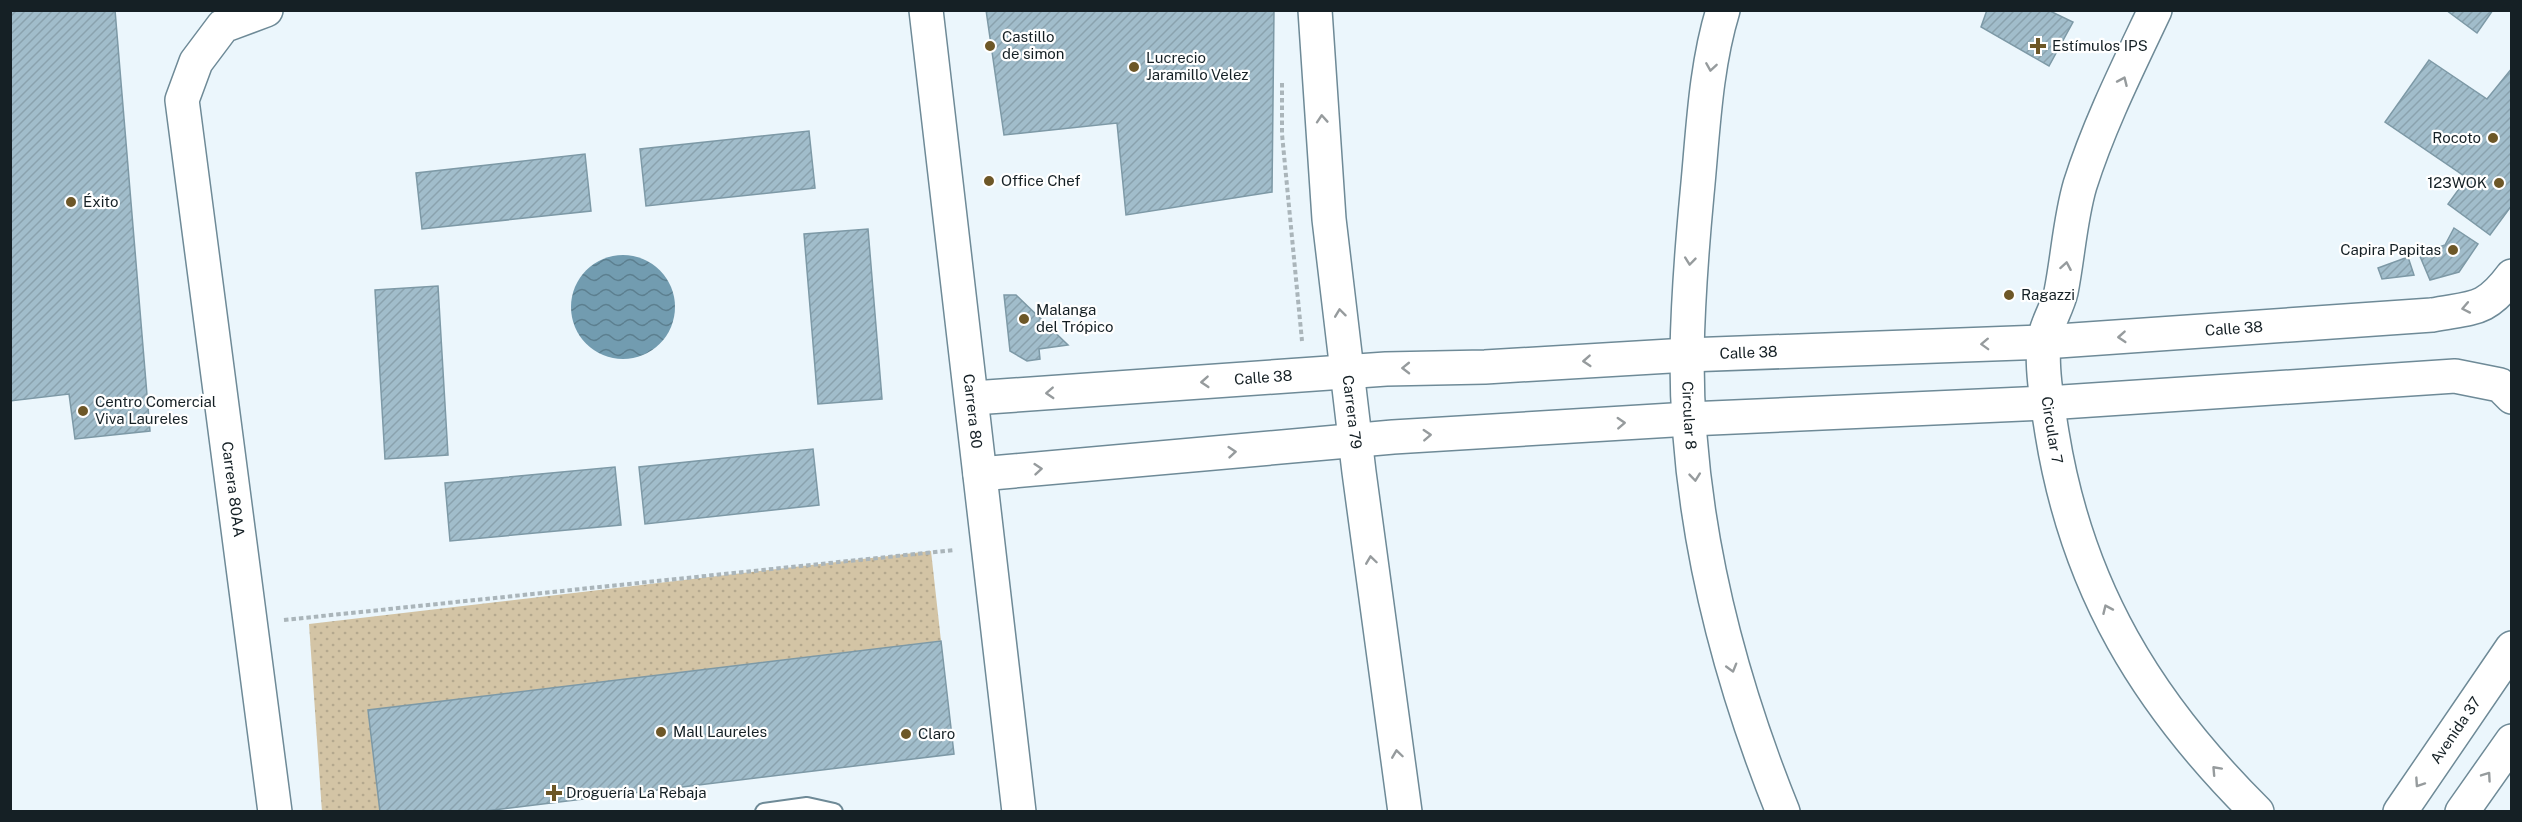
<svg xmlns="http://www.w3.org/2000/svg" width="2522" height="822" viewBox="0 0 2522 822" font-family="'Public Sans',sans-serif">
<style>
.park{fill:url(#park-dots)}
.water{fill:url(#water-waves)}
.building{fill:url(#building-hatch);stroke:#7d99a6;stroke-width:1.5}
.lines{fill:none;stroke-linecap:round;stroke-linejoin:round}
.lane-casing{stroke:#6e8a97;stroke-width:20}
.street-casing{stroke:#6e8a97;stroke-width:36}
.secondary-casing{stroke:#6e8a97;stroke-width:36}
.path{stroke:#aab5ba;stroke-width:4;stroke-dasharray:4.5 3;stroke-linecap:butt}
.lane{stroke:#fff;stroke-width:16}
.street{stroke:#fff;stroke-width:33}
.secondary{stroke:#fff;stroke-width:33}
.oneway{stroke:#969b9d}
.poi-dot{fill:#6d5727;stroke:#fff;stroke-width:2}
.labels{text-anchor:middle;stroke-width:4.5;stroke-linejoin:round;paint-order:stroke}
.poi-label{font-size:15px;fill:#152025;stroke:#fff;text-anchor:start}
.street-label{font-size:15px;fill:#152025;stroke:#fff}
</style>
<defs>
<pattern id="park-dots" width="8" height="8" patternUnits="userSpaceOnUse" patternTransform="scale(1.5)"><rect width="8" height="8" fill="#d3c4a5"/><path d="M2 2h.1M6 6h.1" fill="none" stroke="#b4a88e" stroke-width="1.8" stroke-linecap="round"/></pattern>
<pattern id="water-waves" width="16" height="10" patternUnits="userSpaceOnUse" patternTransform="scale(1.5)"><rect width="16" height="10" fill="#729cb0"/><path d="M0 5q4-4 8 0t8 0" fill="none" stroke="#5c7f8f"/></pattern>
<pattern id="building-hatch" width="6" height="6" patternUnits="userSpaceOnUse" patternTransform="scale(1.5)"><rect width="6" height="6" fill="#a1bdcb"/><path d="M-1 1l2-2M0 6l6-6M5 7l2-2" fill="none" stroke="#8aa2ae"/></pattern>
</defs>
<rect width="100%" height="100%" fill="#ebf6fc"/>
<path class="park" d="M931,551L941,641L369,710L380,811L322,812L309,624Z"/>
<circle class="water" cx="623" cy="307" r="52"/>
<g class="building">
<path d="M10,10H115L150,431L75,439L69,394L10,401Z"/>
<path d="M986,10H1274L1272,192L1126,215L1117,123L1004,135Z"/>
<path d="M1987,10H2048L2073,22L2049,66L1981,27Z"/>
<path d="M2446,10H2493L2477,33Z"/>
<path d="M2429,60L2487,99L2512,68V205L2490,235L2448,204L2467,178L2385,122Z"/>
<path d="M809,131L815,188L646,206L640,149Z"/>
<path d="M585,154L591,211L422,229L416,173Z"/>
<path d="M2454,228L2478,244L2459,272L2430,280L2419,254L2445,245Z"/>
<path d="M868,229L882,399L818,404L804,234Z"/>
<path d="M2408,257L2414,275L2382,279L2378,268Z"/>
<path d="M438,286L448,455L385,459L375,290Z"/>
<path d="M1004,295H1016L1068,345L1039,349L1040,359L1027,361L1010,351Z"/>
<path d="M813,449L819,505L645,524L639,467Z"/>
<path d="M615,467L621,525L450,541L445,483Z"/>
<path d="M941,641L954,754L477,812H380L368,710Z"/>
</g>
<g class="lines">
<defs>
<path id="lane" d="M764,812L807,806L834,812"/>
<g id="street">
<path id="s1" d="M266,10L223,26L196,62L182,100L275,812"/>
<path id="s2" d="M1315,10L1329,219L1359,472L1405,812"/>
<path id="s3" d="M1723,10C1705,69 1703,133 1697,194C1692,247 1688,299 1687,353C1686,511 1724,666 1783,812"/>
<path id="s4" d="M2155,10C2128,67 2099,125 2080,185C2070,219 2068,257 2061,292C2057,309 2045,326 2044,343C2041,369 2048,407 2052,433C2077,588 2147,703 2257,812"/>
</g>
<g id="secondary">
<path id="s5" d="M926,10L1019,812"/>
<path id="s6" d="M973,398L1386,369L1485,367L1687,355L2044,342L2432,315C2474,307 2485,312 2512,276"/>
<path d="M980,474L1393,437L1689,419L2047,403L2455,376L2500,385L2512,397"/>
<path id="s7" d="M2400,812L2512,648"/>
<path d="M2462,812L2512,741"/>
</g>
</defs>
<use href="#lane" class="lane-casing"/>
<use href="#street" class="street-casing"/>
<use href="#secondary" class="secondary-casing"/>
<g class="path">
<path d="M1282,83V134L1302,341"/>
<path d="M284,620L954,550"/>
</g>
<use href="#lane" class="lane"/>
<use href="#street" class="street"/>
<use href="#secondary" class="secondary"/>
</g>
<defs><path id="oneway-chevron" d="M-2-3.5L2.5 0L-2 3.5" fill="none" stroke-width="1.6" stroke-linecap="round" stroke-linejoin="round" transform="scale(1.5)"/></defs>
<g class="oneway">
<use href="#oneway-chevron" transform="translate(1711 67) rotate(99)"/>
<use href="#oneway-chevron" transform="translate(2123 81) rotate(-66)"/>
<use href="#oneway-chevron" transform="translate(1322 119) rotate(-94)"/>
<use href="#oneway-chevron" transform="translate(1690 261) rotate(96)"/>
<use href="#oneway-chevron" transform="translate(2066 266) rotate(-80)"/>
<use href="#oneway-chevron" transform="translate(2466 308) rotate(169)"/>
<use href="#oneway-chevron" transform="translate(1340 313) rotate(-97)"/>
<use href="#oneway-chevron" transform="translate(2122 337) rotate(176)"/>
<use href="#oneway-chevron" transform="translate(1985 344) rotate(178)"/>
<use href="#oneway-chevron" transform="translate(1587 361) rotate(176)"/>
<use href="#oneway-chevron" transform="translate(1406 368) rotate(179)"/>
<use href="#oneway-chevron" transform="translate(1205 382) rotate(176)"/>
<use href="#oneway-chevron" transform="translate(1050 393) rotate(177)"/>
<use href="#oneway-chevron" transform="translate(1621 423) rotate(-3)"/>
<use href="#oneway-chevron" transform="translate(1427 435) rotate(-3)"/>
<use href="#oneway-chevron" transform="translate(1232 452) rotate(-5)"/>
<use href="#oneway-chevron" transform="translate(1038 469) rotate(-5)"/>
<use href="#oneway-chevron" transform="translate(1695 477) rotate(84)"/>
<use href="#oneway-chevron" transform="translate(1371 560) rotate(-98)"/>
<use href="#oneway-chevron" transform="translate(2107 609) rotate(-114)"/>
<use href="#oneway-chevron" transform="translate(1732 668) rotate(74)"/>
<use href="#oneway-chevron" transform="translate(1397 754) rotate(-98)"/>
<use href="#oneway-chevron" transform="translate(2216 770) rotate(-133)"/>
<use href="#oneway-chevron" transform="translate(2487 776) rotate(-55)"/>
<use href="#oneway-chevron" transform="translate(2419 783) rotate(124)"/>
</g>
<g class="poi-dot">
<circle cx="990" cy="46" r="6"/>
<path d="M2035 37h6v6h6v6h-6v6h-6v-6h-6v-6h6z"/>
<circle cx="1134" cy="67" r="6"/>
<circle cx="2493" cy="138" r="6"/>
<circle cx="989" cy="181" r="6"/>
<circle cx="2499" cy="183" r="6"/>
<circle cx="71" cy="202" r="6"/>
<circle cx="2453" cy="250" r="6"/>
<circle cx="2009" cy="295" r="6"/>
<circle cx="1024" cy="319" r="6"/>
<circle cx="83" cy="411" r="6"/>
<circle cx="661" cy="732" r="6"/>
<circle cx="906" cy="734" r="6"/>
<path d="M551 784h6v6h6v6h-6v6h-6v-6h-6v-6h6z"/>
</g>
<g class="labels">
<g class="poi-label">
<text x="1002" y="42">Castillo<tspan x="1002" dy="17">de simon</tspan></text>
<text x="2052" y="51">Estímulos IPS</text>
<text x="1146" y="63">Lucrecio<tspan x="1146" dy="17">Jaramillo Velez</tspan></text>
<text x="2481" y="143" text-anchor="end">Rocoto</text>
<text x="1001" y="186">Office Chef</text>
<text x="2487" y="188" text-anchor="end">123WOK</text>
<text x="83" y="207">Éxito</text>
<text x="2441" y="255" text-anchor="end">Capira Papitas</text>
<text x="2021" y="300">Ragazzi</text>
<text x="1036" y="315">Malanga<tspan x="1036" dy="17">del Trópico</tspan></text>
<text x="95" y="407">Centro Comercial<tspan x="95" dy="17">Viva Laureles</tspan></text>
<text x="673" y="737">Mall Laureles</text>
<text x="918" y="739">Claro</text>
<text x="566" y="798">Droguería La Rebaja</text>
</g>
<g class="street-label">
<text dy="5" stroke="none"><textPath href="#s6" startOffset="1263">Calle 38</textPath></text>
<text dy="5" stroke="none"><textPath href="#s6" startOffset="777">Calle 38</textPath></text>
<text dy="5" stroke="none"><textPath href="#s6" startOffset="291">Calle 38</textPath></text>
<text dy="5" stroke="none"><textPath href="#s5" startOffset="404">Carrera 80</textPath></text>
<text dy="5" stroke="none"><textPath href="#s2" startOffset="404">Carrera 79</textPath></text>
<text dy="5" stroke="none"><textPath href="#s3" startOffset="408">Circular 8</textPath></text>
<text dy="5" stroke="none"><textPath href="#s4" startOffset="441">Circular 7</textPath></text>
<text dy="5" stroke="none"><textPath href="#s1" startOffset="524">Carrera 80AA</textPath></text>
<text dy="5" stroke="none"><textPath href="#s7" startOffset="99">Avenida 37</textPath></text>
</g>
</g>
<rect width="2522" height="822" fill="none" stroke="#152025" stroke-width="24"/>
</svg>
